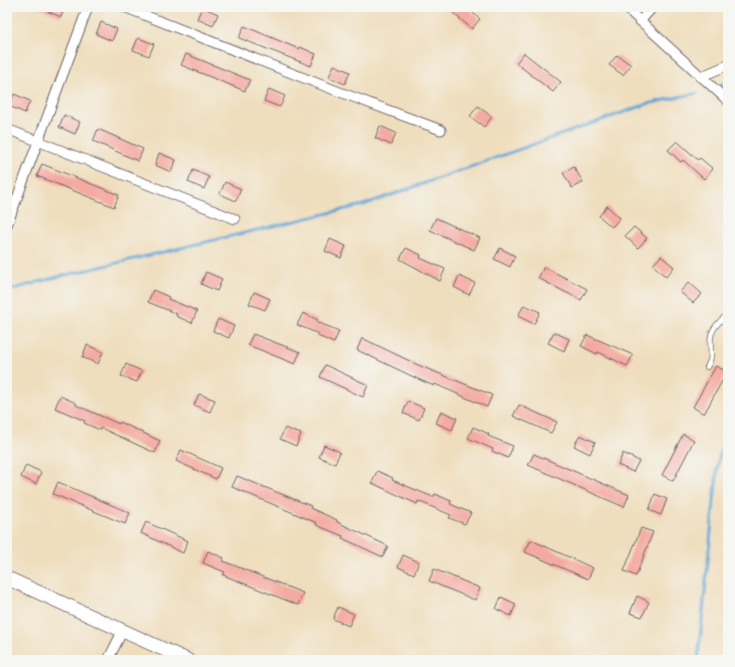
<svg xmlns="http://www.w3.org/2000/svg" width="735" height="667" viewBox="0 0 735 667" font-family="Caveat,sans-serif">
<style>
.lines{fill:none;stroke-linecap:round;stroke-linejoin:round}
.stream{stroke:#5ea3d3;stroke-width:3}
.building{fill:#f5aaa1}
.service-casing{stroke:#6a6468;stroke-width:6}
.minor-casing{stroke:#6a6468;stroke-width:11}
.secondary-casing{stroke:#6a6468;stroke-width:15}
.service{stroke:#fff;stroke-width:4.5}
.minor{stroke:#fff;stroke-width:9}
.secondary{stroke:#fff;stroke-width:13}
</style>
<rect width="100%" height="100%" fill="#f6f6f2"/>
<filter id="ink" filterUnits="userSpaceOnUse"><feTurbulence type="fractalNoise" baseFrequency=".025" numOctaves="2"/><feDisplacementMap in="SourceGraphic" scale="8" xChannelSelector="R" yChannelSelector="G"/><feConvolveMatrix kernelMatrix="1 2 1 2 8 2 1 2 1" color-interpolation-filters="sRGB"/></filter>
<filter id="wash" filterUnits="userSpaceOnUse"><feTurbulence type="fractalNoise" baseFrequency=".012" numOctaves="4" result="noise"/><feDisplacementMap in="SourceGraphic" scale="16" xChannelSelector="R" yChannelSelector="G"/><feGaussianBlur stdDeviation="0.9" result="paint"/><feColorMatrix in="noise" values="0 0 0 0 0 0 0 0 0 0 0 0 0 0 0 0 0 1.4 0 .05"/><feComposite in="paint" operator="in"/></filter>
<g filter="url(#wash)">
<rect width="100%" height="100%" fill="#efdebd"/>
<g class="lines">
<g class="stream">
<path d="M720,85L728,82"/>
<path d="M7,291L49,279L363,205L647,104L697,93"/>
<path d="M698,660L718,462L728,419"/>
</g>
</g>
<g id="blocks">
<g class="building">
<path d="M37,7H65L61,17Z"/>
<path d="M202,7L218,14L213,26L197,19Z"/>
<path d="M446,7H466L480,19L472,29Z"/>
<path d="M101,22L117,29L112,41L96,34Z"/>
<path d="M244,26L299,49L300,47L316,54L311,66L239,38Z"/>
<path d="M138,38L154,44L149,56L133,50Z"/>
<path d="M524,53L561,82L553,92L516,63Z"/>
<path d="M186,54L250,80L245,91L181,65Z"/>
<path d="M617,55L631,65L623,75L609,65Z"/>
<path d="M334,65L350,72L345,84L329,77Z"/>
<path d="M269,89L285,96L280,107L264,101Z"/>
<path d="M14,94L30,101L25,113L9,106Z"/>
<path d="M478,106L492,117L484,127L470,116Z"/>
<path d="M64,115L80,122L75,134L59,127Z"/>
<path d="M380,126L396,133L391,145L375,138Z"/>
<path d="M98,129L143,149L138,161L93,141Z"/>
<path d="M677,141L698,160L700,158L713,169L704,179L683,160L681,162L668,150Z"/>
<path d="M159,153L176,160L171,172L155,165Z"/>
<path d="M42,164L119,195L114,207L37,176Z"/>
<path d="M574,167L583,182L572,188L563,173Z"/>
<path d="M193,170L209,177L204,189L188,182Z"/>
<path d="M225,182L241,189L236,201L220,194Z"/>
<path d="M607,206L620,218L612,227L599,216Z"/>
<path d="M436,218L480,238L474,250L430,230Z"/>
<path d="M634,227L647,238L638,248L625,236Z"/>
<path d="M330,239L346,246L341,258L325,251Z"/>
<path d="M406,248L421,255L420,258L445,269L440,281L400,259Z"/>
<path d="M500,248L515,256L510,267L494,259Z"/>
<path d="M661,256L674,267L666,277L653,265Z"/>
<path d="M544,267L587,289L581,300L538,278Z"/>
<path d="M206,272L222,279L217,291L201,284Z"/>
<path d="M459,276L475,283L469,295L454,287Z"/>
<path d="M689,282L702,294L693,303L680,292Z"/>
<path d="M153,290L169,297L168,299L197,311L192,323L176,316L177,314L148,302Z"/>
<path d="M254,292L270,299L265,310L249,304Z"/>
<path d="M524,305L540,312L534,324L518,316Z"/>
<path d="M303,313L318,320L317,322L339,331L334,343L318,336L319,334L297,325Z"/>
<path d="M218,319L234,326L229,338L213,331Z"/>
<path d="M554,332L569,339L564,351L548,343Z"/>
<path d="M253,334L300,352L295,364L248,345Z"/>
<path d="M587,335L633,355L627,366L598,352L597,354L581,346Z"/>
<path d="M362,338L418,365L492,395L487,407L435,384L434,386L418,379L357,350Z"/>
<path d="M87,345L103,352L98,364L82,357Z"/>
<path d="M126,364L142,371L137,382L121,376Z"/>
<path d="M325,365L368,385L363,397L320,377Z"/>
<path d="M716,366L727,372L704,414L693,407Z"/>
<path d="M199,394L215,400L210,412L194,405Z"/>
<path d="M60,396L76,403V405L119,424L120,422L160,441L155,453L101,428L100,430L84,423L85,421L55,408Z"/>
<path d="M408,401L424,408L419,420L403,413Z"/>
<path d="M519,405L557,422L551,433L513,416Z"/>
<path d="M441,411L457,418L452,430L436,423Z"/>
<path d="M473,427L489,434L488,436L513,446L508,458L492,451L493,449L468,438Z"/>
<path d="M285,428L301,434L296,446L280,439Z"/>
<path d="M683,434L694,440L673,481L662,475Z"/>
<path d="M580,435L595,442L590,454L574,446Z"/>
<path d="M324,445L340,452L335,464L319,457Z"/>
<path d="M181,450L221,468L216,479L176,461Z"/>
<path d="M623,453L639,461L633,472L618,465Z"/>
<path d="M534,454L629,495L624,507L528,465Z"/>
<path d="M26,465L41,472L36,484L21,477Z"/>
<path d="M377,471L393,478L392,480L433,497L435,494L451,501L450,504L471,513L465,524L449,518L451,515L418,501L417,504L372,483Z"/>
<path d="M237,476L311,506L310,508L337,520V522L388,546L383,557L342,538L343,536L316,525L317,523L232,487Z"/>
<path d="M58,482L130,513L125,524L53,494Z"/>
<path d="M655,494L667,499L661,515L649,510Z"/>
<path d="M146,522L188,541L183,553L141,533Z"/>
<path d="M641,528L653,532L636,576L624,571Z"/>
<path d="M531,540L593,568L588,579L525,552Z"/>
<path d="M208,551L224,558L223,561L303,593L298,605L223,575L225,572L203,563Z"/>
<path d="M403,555L419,562L414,574L398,567Z"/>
<path d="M434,569L480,588L475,600L429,581Z"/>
<path d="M637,596L649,602L642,617L630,613Z"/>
<path d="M501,597L516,604L511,616L496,609Z"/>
<path d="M338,607L354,614L349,626L333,619Z"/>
</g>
</g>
</g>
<g filter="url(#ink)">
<use href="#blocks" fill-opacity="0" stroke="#6a6468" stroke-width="1"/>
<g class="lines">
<defs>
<path id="service" d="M707,367C714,357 709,348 711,336C713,327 721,320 728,314"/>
<g id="minor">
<path d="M124,7L337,91L441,130"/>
<path d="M625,7L728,101"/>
<path d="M640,21L653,7"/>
<path d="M700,77L728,65"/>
<path d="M7,129L235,219"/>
<path d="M7,225L88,7"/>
<path d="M108,660L123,630"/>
</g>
<path id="secondary" d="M7,578L187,660"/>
</defs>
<use href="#service" class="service-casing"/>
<use href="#minor" class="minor-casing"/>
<use href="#secondary" class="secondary-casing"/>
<use href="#service" class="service"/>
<use href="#minor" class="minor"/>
<use href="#secondary" class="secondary"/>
</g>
</g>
<rect width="735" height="667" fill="none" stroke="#f6f6f2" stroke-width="24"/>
</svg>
